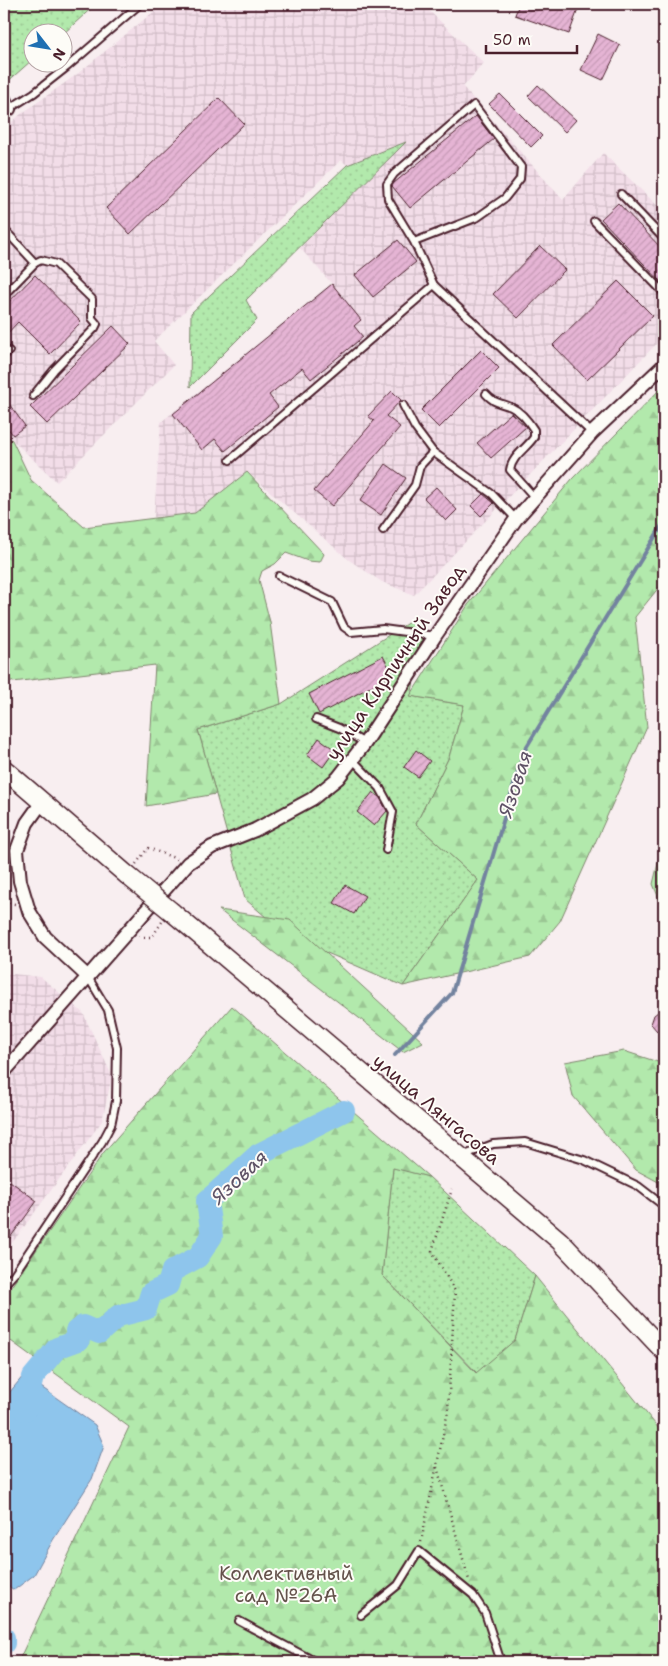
<svg xmlns="http://www.w3.org/2000/svg" width="668" height="1666" viewBox="0 0 668 1666" font-family="'Shantell Sans',sans-serif">
<style>
.industrial{fill:url(#industrial-grid)}
.green{fill:url(#green-dots);stroke:#7e846c}
.forest{fill:url(#forest-firs);stroke:#7e846c}
.water{fill:#8ec5ec;stroke:#73839f}
.lines{fill:none;stroke-linecap:round;stroke-linejoin:round}
.stream{stroke:#73839f;stroke-width:4}
.river{stroke:#8ec5ec;stroke-width:22}
.building{fill:url(#building-hatch);stroke:#4a1f2b}
.lane-casing{stroke:#4a1f2b;stroke-width:10}
.street-casing{stroke:#4a1f2b;stroke-width:16}
.secondary-casing{stroke:#4a1f2b;stroke-width:21}
.path{stroke:#4a1f2b;stroke-width:2.5;stroke-dasharray:1 4;stroke-linecap:butt}
.lane{stroke:#fdfcf7;stroke-width:6}
.street{stroke:#fdfcf7;stroke-width:12}
.secondary{stroke:#fdfcf7;stroke-width:18}
.secondary-bridge-casing{stroke:#4a1f2b;stroke-width:21;stroke-linecap:butt}
.secondary-bridge{stroke:#fdfcf7;stroke-width:18}
.labels{text-anchor:middle;stroke-width:4;stroke-linejoin:round;paint-order:stroke}
.street-label{font-size:19px;fill:#4a1f2b;stroke:#fdfcf7}
.park-label{font-size:19px;fill:#64524b;stroke:#fdfcf7}
.water-label{font-size:20px;font-style:italic;fill:#5e5165;stroke:#fdfcf7}
</style>
<defs>
<pattern id="industrial-grid" width="8" height="8" patternUnits="userSpaceOnUse" patternTransform="scale(1.25)"><rect width="8" height="8" fill="#f2dde8"/><path d="M0 4h8M4 0v8" fill="none" stroke="#d1bdc7"/></pattern>
<pattern id="green-dots" width="8" height="8" patternUnits="userSpaceOnUse" patternTransform="scale(1.25)"><rect width="8" height="8" fill="#b2e9ac"/><path d="M2 2h.1M6 6h.1" fill="none" stroke="#9bc794" stroke-width="1.8" stroke-linecap="round"/></pattern>
<pattern id="forest-firs" width="22" height="20" patternUnits="userSpaceOnUse" patternTransform="scale(1.25)"><rect width="22" height="20" fill="#b2e9ac"/><path d="M5 1l3.5 6h-7zM16 11l3.5 6h-7z" fill="#9bc794"/></pattern>
<pattern id="building-hatch" width="6" height="6" patternUnits="userSpaceOnUse" patternTransform="scale(1.25)"><rect width="6" height="6" fill="#e5b4d4"/><path d="M-1 1l2-2M0 6l6-6M5 7l2-2" fill="none" stroke="#c69ab6"/></pattern>
</defs>
<rect width="100%" height="100%" fill="#f8eef0"/>
<filter id="ink" filterUnits="userSpaceOnUse"><feTurbulence type="fractalNoise" baseFrequency=".02" numOctaves="2"/><feDisplacementMap in="SourceGraphic" scale="10" xChannelSelector="R" yChannelSelector="G"/><feConvolveMatrix kernelMatrix="1 2 1 2 8 2 1 2 1" color-interpolation-filters="sRGB"/></filter>
<g filter="url(#ink)">
<g class="industrial">
<path d="M163,4H422L484,63L463,87L563,200L603,153L664,212V336L414,595L382,582L349,560L247,472L195,513L154,517L161,422L332,284L300,248L404,143L347,165L341,160L154,341L174,365L57,482L4,432V129L21,114L76,75Z"/>
<path d="M4,973L41,977L83,1013L112,1076L102,1121L4,1254Z"/>
</g>
<g class="green">
<path d="M4,4H96L63,34L62,32H32V60L5,84Z"/>
<path d="M406,142L246,300L257,320L190,387L191,313L347,165Z"/>
<path d="M417,617L423,638L411,696L464,705L449,757L416,824L478,880L403,986L288,936L245,899L198,730L281,704Z"/>
<path d="M393,1167L429,1177L535,1276L515,1340L477,1373L382,1275Z"/>
</g>
<g class="forest">
<path d="M664,385V581L635,617L647,727L560,921L530,957L403,986L478,880L416,824L449,757L464,705L410,696L468,605L572,479Z"/>
<path d="M4,432L12,440L31,480L84,527L195,513L247,472L324,554L320,562L308,561L286,553L275,564L262,571L259,580L270,622L281,704L198,730L216,794L146,806L155,665L13,682L4,677Z"/>
<path d="M664,839V911L653,884Z"/>
<path d="M219,910L290,920L423,1042L403,1052Z"/>
<path d="M232,1006L429,1177L393,1168L382,1275L476,1373L515,1340L535,1276L664,1435V1662H18L129,1427L4,1336V1297L104,1152Z"/>
<path d="M624,1051L664,1064V1185L636,1170L573,1096L565,1062Z"/>
</g>
<path class="water" d="M24,1375L95,1425L104,1446L92,1479L53,1540L34,1575L14,1590L4,1583V1399Z"/>
<g class="lines">
<path class="stream" d="M395,1055L452,993L524,751L664,522"/>
<g class="river">
<path d="M25,1410L33,1377L57,1348L79,1340L76,1331L83,1326L99,1333L118,1316L146,1309L151,1293L168,1285L172,1271L198,1257L212,1236L207,1201L259,1154L344,1111"/>
<path d="M4,1638V1643"/>
</g>
</g>
<g class="building">
<path d="M519,4H580L569,34L515,15Z"/>
<path d="M598,34L620,45L603,80L581,70Z"/>
<path d="M538,85L576,120L565,132L528,96Z"/>
<path d="M500,94L542,136L531,147L489,104Z"/>
<path d="M219,98L244,124L130,234L106,208Z"/>
<path d="M476,116L494,139L410,208L392,186L394,183Z"/>
<path d="M618,203L664,251V285L601,219Z"/>
<path d="M398,240L416,262L373,297L355,275Z"/>
<path d="M540,246L565,270L518,318L493,294Z"/>
<path d="M35,275L81,322L50,354L18,322L4,337V307Z"/>
<path d="M618,281L653,316L587,380L553,345Z"/>
<path d="M332,284L361,320L354,326L363,337L311,379L302,368L269,395L278,407L225,451L215,439L202,450L173,414Z"/>
<path d="M113,326L130,344L47,424L30,407Z"/>
<path d="M481,350L499,368L439,428L421,410Z"/>
<path d="M392,391L401,400L386,416L400,427L332,506L314,491L374,421L368,416Z"/>
<path d="M4,397L25,426L13,435L4,423Z"/>
<path d="M511,413L526,427L491,458L477,443Z"/>
<path d="M386,464L406,478L381,515L360,501Z"/>
<path d="M436,487L457,510L446,521L424,498Z"/>
<path d="M483,494L494,503L481,516L471,506Z"/>
<path d="M383,656L393,675L319,714L309,694Z"/>
<path d="M319,738L335,750L323,767L307,755Z"/>
<path d="M416,750L430,761L418,777L404,767Z"/>
<path d="M373,792L380,798L387,811L374,826L357,812Z"/>
<path d="M345,885L365,896L354,914L334,903Z"/>
<path d="M658,1012H664V1032L657,1031L651,1024L654,1015Z"/>
<path d="M10,1181L37,1201L4,1246V1189Z"/>
</g>
<g class="lines">
<defs>
<g id="lane">
<path d="M4,112L34,93L67,67L140,4"/>
<path d="M621,194L664,239"/>
<path d="M594,221L664,293"/>
<path d="M4,229L35,263L41,260L56,264L92,299V318L97,324L95,328L54,370L33,396"/>
<path d="M414,242L478,217L505,198L520,179L521,167L474,105L394,174L387,184L388,199L414,242L434,285L592,433"/>
<path d="M4,295L35,263"/>
<path d="M4,356L9,351"/>
<path d="M486,394C495,404 499,402 511,407C520,411 529,422 534,430V437C527,448 512,456 510,470L535,498"/>
<path d="M403,405L415,428L433,452"/>
<path d="M230,460L434,285"/>
<path d="M383,530L415,485L420,466L433,452L492,494L516,519"/>
<path d="M279,576L332,602L344,627L351,632L383,629L435,636"/>
<path d="M316,719L339,728L365,743"/>
<path d="M352,759L380,788L393,812L386,850"/>
<path d="M462,1156L493,1144L525,1142L584,1160L638,1186L664,1206"/>
<path d="M4,1285L14,1274L102,1142L111,1125L116,1101L117,1048L108,1010L88,977"/>
<path d="M361,1615L398,1585L419,1551L473,1595L485,1613L501,1662"/>
<path d="M239,1621L316,1662"/>
</g>
<g id="street">
<path d="M4,99L9,109"/>
<path d="M42,802L27,823L17,850L20,881L29,911L45,937L88,977"/>
<path d="M4,1072L188,863L212,847L255,830L312,799L338,778L365,743L435,636L516,519L592,433L664,365"/>
</g>
<g id="secondary">
<path d="M4,769L127,875"/>
<path d="M172,912L560,1241L664,1351"/>
</g>
</defs>
<use href="#lane" class="lane-casing"/>
<use href="#street" class="street-casing"/>
<use href="#secondary" class="secondary-casing"/>
<g class="path">
<path d="M136,864L148,848L177,859"/>
<path d="M4,902L15,904"/>
<path d="M139,937H152L162,922"/>
<path d="M437,1467L469,1580"/>
<path d="M421,1542L448,1411L455,1291L432,1251L452,1189"/>
</g>
<use href="#lane" class="lane"/>
<use href="#street" class="street"/>
<use href="#secondary" class="secondary"/>
<defs>
<path id="secondary-bridge" d="M127,875L172,912"/>
</defs>
<use href="#secondary-bridge" class="secondary-bridge-casing"/>
<use href="#secondary-bridge" class="secondary-bridge"/>
</g>
</g>
<g class="labels">
<g class="street-label">
<text transform="translate(395 662) rotate(-56)" y="7">улица Кирпичный Завод</text>
<text transform="translate(437 1109) rotate(40)" y="7">улица Лянгасова</text>
</g>
<g class="park-label">
<text x="286" y="1580">Коллективный<tspan x="286" dy="22">сад №26А</tspan></text>
</g>
<g class="water-label">
<text transform="translate(515 784) rotate(-72)" y="7">Язовая</text>
<text transform="translate(239 1177) rotate(-43)" y="7">Язовая</text>
</g>
</g>
<rect width="668" height="1666" fill="none" stroke="#fdfcf7" stroke-width="20"/>
<rect x="10" y="10" width="648" height="1646" fill="none" stroke="#4a1f2b" stroke-width="2" filter="url(#ink)"/>
<g transform="translate(48 48) rotate(121)"><circle r="24" fill="#fdfcf7" stroke="#b5a4a5"/>
<path d="M0-4L9 19L0 12L-9 19Z" fill="#1f6fb2"/>
<text y="-8" font-size="14" font-weight="bold" text-anchor="middle" fill="#4a1f2b">N</text>
</g>
<path d="M486 45v8h91v-8" fill="none" stroke="#4a1f2b" stroke-width="2.5"/>
<text x="493" y="45" font-size="15" fill="#4a1f2b" stroke="#fdfcf7" stroke-width="4" paint-order="stroke">50 m</text>
</svg>
